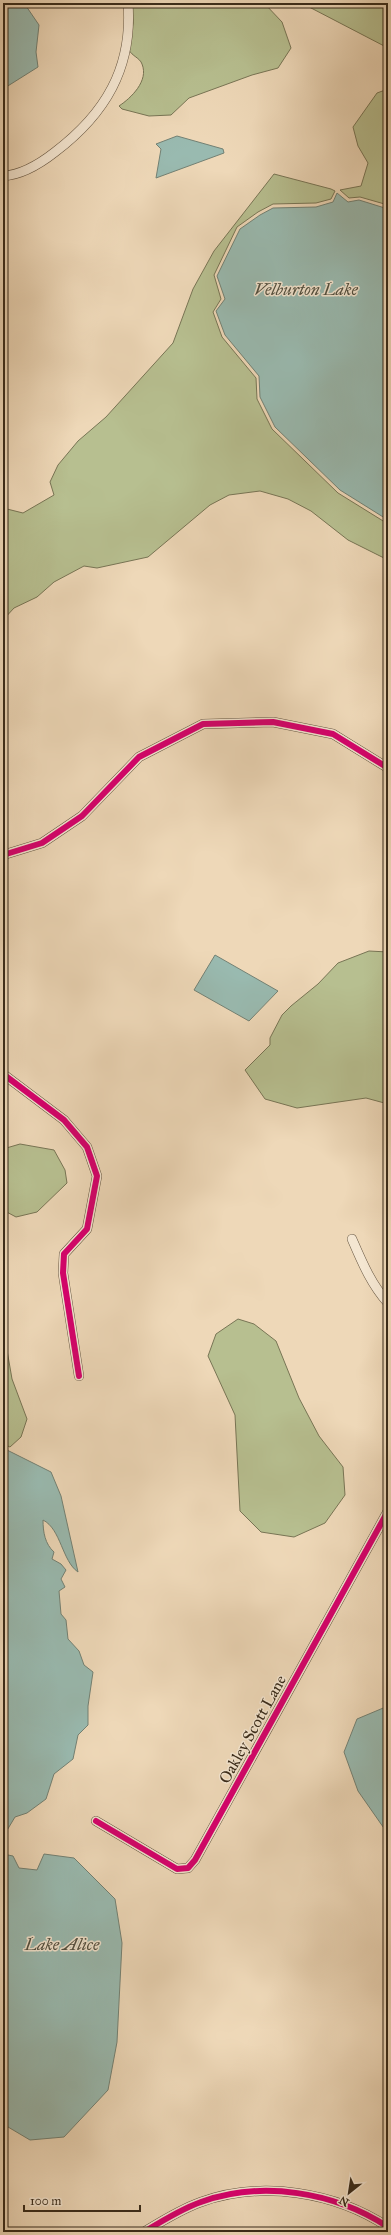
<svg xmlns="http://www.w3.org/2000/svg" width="391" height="2235" viewBox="0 0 391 2235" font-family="'IM FELL Great Primer',serif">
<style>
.green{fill:#b7bf90;stroke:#787555}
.water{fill:#99bab0;stroke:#738174}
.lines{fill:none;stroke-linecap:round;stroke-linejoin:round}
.street-casing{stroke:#665642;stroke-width:10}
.street{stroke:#f4e6d1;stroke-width:9}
.cycleway-casing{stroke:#f4e6d1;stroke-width:8}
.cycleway{stroke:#d6006c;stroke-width:6}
.labels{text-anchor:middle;stroke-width:3;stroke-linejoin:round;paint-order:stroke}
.street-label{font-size:16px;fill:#392b1a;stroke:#f4e6d1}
.water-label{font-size:17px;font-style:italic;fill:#514f40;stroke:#f4e6d1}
</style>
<rect width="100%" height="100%" fill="#eed8b8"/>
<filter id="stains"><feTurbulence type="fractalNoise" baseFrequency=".005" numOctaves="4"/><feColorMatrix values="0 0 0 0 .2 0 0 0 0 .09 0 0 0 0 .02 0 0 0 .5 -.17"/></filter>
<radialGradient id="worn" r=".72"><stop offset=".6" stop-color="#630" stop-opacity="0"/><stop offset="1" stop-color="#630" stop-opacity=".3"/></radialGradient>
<g class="green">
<path d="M132,3H264L282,22L291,48L278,68L252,75L189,98L171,115L149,116L122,109L119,106C131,98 149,81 142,64C140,58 132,56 129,50L133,23Z"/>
<path d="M301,3H388V48L313,9Z"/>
<path d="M388,89V205L360,197L349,198L340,190L361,186L368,163L358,146L353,127L377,93Z"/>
<path d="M274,174L331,189L335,191L331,199L316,203L273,204L258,212L237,227L214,275L221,299L213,312L222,337L256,378L257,399L272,429L338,493L388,524V560L348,540L311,511L288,499L260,491L229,495L210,505L148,557L97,568L84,566L54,582L37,597L14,608L3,620V508L23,513L54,495L50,482L58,465L78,441L106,417L173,343L193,289L214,251Z"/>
<path d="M369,951L388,952V1104L366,1098L297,1108L265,1099L245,1070L270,1045V1038L282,1015L291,1006L318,984L338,963Z"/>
<path d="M20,1144L54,1150L65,1170L67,1183L37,1212L16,1217L3,1210V1149Z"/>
<path d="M238,1319L254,1324L276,1341L299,1398L319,1436L343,1467L345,1495L325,1523L294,1537L261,1532L240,1511L235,1415L208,1356L216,1334Z"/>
<path d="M3,1327L12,1379L27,1419L21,1437L10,1447L3,1444Z"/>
</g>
<g class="water">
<path d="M3,3H24L39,25L36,52L38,67L3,89Z"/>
<path d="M177,136L223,149L224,153L156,178L161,149L156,144Z"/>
<path d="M337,193L348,202L359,200L388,209V520L340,490L275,427L260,397L259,376L225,335L216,311L225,299L217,276L240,229L260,215L273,208L316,207L333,202Z"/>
<path d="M215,955L278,991L249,1021L194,990Z"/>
<path d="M3,1448L51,1472L61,1496L78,1572C62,1561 61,1529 43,1520C43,1532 45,1544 54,1552L52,1559L61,1564L66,1570L61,1579L65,1587L59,1591L61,1614L66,1620L68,1639L79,1651L84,1665L93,1672L88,1706V1725L78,1735L73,1759L54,1774L46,1799L27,1813L15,1817L3,1837Z"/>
<path d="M388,1706V1834L358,1791L344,1752L357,1719Z"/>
<path d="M3,1854L13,1856L19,1868L37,1870L44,1854L74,1858L115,1899L122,1943L117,2042L108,2090L64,2137L30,2140L3,2124Z"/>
</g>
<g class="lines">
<defs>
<g id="street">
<path d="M3,176C21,175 41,163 55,152C105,114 133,68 128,3"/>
<path d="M3,855L42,843L82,816L139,757L203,724L273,722L333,734L388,768"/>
<path d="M3,1074L64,1120L87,1147L97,1176L87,1229L64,1254L63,1273L79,1376"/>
<path d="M352,1239C362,1262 371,1284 388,1303"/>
<path d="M96,1821L177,1869L188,1868L195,1860L388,1511"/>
<path d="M144,2232C162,2221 181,2209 201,2202C262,2180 335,2192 388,2227"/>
</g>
</defs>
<use href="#street" class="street-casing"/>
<use href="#street" class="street"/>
<defs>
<g id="cycleway">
<path d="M3,855L42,843L82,816L139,757L203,724L273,722L333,734L388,768"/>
<path d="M3,1074L64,1120L87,1147L97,1176L87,1229L64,1254L63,1273L79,1376"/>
<path d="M96,1821L177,1869L188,1868L195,1860L388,1511"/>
<path d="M144,2232C162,2221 181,2209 201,2202C262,2180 335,2192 388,2227"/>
</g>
</defs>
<use href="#cycleway" class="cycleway-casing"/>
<use href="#cycleway" class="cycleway"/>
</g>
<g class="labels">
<g class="street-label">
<text transform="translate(252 1729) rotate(-61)" y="6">Oakley Scott Lane</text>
</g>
<g class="water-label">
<text x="306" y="295">Velburton Lake</text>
<text x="62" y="1950">Lake Alice</text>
</g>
</g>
<rect width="391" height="2235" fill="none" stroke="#eed8b8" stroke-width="16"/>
<rect x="4" y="4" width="383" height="2227" fill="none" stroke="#392b1a" stroke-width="2"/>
<rect x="8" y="8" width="375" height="2219" fill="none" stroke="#392b1a"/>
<g transform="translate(349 2193) rotate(210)" stroke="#f4e6d1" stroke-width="3" paint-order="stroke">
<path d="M0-3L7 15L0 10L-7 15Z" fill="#392b1a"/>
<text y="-6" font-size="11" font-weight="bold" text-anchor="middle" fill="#392b1a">N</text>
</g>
<path d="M24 2205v6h116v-6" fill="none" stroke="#392b1a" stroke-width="2"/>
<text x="30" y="2205" font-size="12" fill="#392b1a" stroke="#f4e6d1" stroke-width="3" paint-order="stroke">100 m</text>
<rect width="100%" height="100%" filter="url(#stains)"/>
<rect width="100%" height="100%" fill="url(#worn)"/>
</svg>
